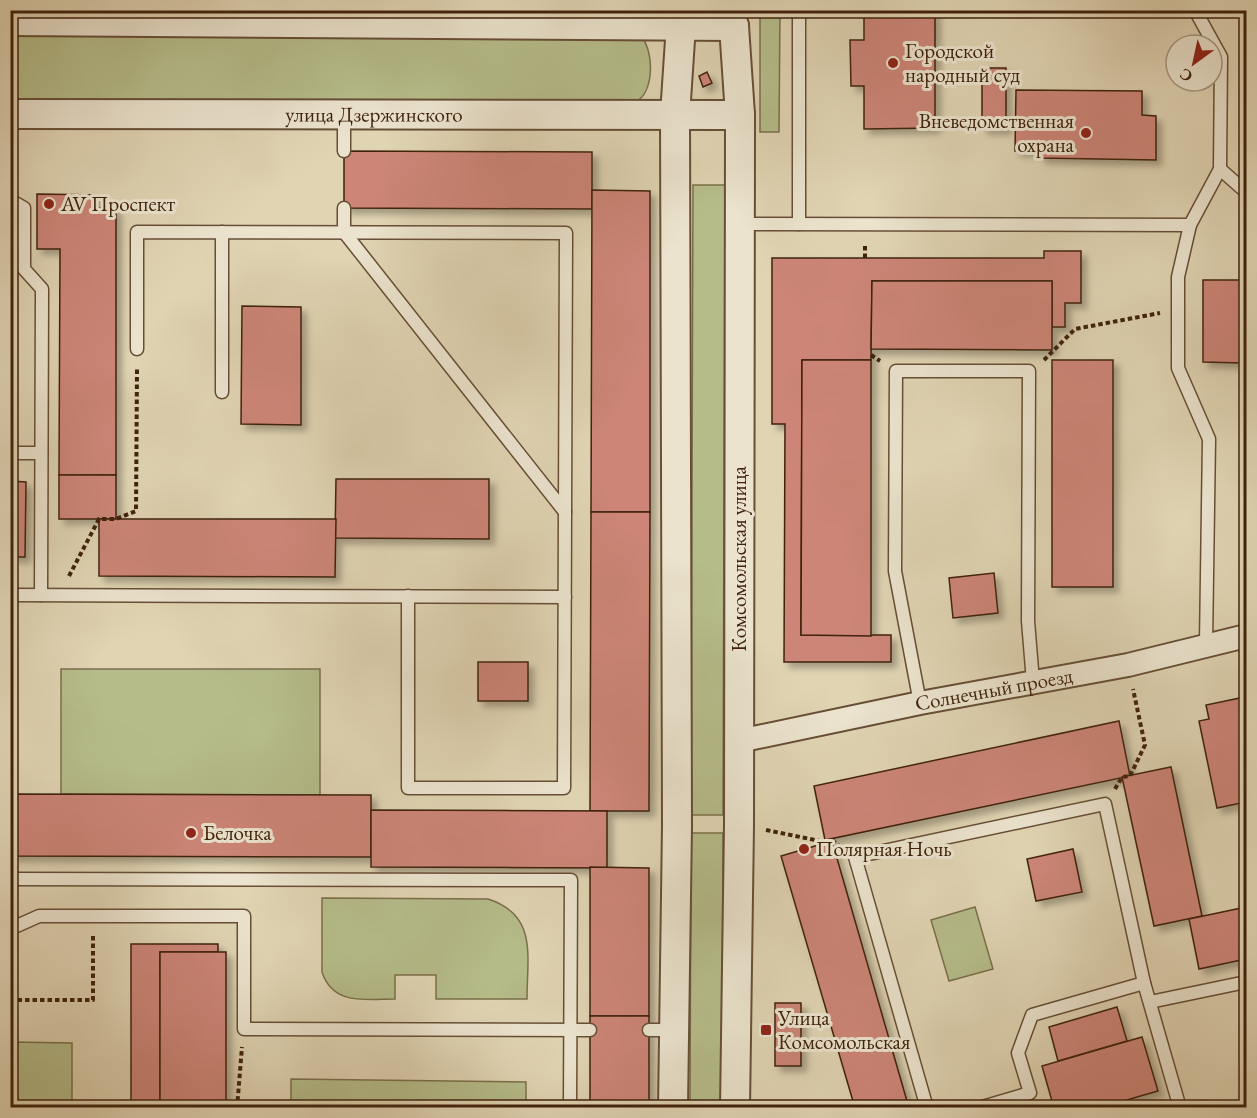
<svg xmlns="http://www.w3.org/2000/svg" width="1257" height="1118" viewBox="0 0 1257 1118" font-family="'EB Garamond',serif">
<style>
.green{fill:#b5bc8a;stroke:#7a6f4b;stroke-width:1.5}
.building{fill:#cc8577;stroke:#3f220c;stroke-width:1.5;filter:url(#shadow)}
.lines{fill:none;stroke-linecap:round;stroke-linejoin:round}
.service-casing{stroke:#674e36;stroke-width:15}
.minor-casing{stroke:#674e36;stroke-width:26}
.tertiary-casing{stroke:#674e36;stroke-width:32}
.path{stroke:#3f220c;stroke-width:4;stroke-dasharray:4.5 3;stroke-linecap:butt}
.service{stroke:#ebe3ce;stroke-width:12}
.minor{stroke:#ebe3ce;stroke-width:22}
.tertiary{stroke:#ebe3ce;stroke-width:28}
.poi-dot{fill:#8f2418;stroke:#ebe3ce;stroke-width:2}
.labels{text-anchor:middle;stroke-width:6;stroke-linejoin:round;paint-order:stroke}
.poi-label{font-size:21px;fill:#3f220c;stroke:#ebe3ce;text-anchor:start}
.street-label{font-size:21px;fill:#3f220c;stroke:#ebe3ce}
</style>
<defs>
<filter id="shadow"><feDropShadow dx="5.5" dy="5.5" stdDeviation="3" flood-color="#0004"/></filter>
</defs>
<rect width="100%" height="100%" fill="#e0d4b3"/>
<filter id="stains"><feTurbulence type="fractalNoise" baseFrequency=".00333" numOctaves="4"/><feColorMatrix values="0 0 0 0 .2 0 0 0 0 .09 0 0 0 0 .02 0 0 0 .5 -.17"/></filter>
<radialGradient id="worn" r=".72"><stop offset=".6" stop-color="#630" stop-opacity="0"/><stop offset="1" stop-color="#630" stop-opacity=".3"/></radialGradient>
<g class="green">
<path d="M760,11H780L779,132H760Z"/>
<path d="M11,34L643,39C654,54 654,94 635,102L11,101Z"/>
<path d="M693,185H725L723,815H691Z"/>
<path d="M61,669H320V795L61,794Z"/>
<path d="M691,833H723L722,1107L690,1108Z"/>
<path d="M322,898L488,899C538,915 527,956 527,999H436V975H395V999C366,999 333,1006 322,972Z"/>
<path d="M975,907L993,969L949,981L931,920Z"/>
<path d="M11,1042L72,1043V1107H11Z"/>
<path d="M291,1079L526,1082V1107H291Z"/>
</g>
<g class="building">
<path d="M864,10H935V128L864,129V86H851L850,40H864Z"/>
<rect x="982" y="68" width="24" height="61"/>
<path d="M707,72L712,83L703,87L699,76Z"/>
<path d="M1241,86H1246V165H1240Z"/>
<path d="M1016,90L1142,91V115L1156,116V160L1040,158V151H1015Z"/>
<path d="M344,151L592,152V209L344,208Z"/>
<path d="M592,190L650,191V512H591Z"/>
<path d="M37,194L97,195V208H116V475H59L60,249H37Z"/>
<path d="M1044,251H1081V303H1065V327H1052V281H872L871,360H802L801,635H891V662H784L785,424H772V258H1044Z"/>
<path d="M1203,280H1242V363L1203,362Z"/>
<rect x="1242" y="280" width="4" height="193"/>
<path d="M872,281H1052V350L871,349Z"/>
<path d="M242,306L301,307V425L241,424Z"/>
<path d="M802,360H871V636L801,635Z"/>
<rect x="1052" y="360" width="61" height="227"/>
<rect x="59" y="475" width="57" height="44"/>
<path d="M336,479H489V539L335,538Z"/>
<path d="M10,481L26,482L25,557H10Z"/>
<path d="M591,512H650L649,811H590Z"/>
<path d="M99,519H336L335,577L99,576Z"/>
<path d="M994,573L998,613L953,618L949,578Z"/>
<rect x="478" y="662" width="50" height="39"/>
<path d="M1240,698L1244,713H1246V802L1217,808L1199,721L1209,719L1206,705Z"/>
<path d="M1119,721L1130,776L825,840L814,786Z"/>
<path d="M1171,767L1202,916L1154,926L1122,777Z"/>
<path d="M10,794L371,795V857L10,856Z"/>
<path d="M371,810L607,811V868L371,867Z"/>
<path d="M832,841L909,1108H855L781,856Z"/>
<path d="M1073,849L1082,892L1036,901L1027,859Z"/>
<path d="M590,867L649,868V1016H590Z"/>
<path d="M1246,907V959L1199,969L1189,919Z"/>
<path d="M131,944H218V952H160V1108H131Z"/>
<rect x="160" y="952" width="66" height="156"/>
<rect x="775" y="1003" width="26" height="63"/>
<path d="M1117,1007L1127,1041L1058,1061L1049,1027Z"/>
<rect x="590" y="1016" width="59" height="92"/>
<path d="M1142,1037L1158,1091L1099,1108H1054L1042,1066Z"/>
<path d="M1127,1100L1129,1108H1099Z"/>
</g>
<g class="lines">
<defs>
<g id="service">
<path d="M344,115V151"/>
<path d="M1220,169L1246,192"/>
<path d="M10,200L24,208V269L42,289L41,595"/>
<path d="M344,208V232L565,512"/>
<path d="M739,224L1190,225L1220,169L1221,57L1195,10"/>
<path d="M799,224V10"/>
<path d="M1190,225L1178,277V368L1209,439L1206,644"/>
<path d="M137,349V232L566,233L564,788H408V596"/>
<path d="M222,392V232"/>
<path d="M10,453H41"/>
<path d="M10,595L565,597"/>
<path d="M920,703L895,571L896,371H1029L1028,621L1033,682"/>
<path d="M10,879L571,880L570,1108"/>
<path d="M10,929L39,916H244V1029L590,1030"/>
<path d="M1150,1002L1246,982"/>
<path d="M649,1030H673"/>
<path d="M927,1108L855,857L1105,804L1144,983L1180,1108"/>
<path d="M979,1108L1030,1093L1018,1053L1032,1015L1144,983"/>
</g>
<g id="minor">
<path id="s1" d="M739,741L920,703L1128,665L1246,636"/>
</g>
<g id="tertiary">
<path d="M729,10L734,26L740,115L739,825L735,1108"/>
<path d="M10,21L734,26"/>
<path id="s2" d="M10,114L740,115"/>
<path d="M673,1108L677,825L675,115L682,10"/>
</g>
</defs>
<use href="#service" class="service-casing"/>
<use href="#minor" class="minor-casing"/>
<use href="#tertiary" class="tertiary-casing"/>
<g class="path">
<path d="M865,258V244"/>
<path d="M871,355L880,361"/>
<path d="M1044,360L1075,329L1160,313"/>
<path d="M69,576L99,519H116L136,511L137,369"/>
<path d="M1115,789L1122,777L1130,776L1145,745L1133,689"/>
<path d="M766,830L825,842L832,840L839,846"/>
<path d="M10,1000H93V936"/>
<path d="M237,1108L242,1047"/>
</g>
<use href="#service" class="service"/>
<use href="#minor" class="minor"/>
<use href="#tertiary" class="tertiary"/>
</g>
<g class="poi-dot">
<circle cx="893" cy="63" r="6"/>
<circle cx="1086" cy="133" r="6"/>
<circle cx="49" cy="204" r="6"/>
<circle cx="191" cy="833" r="6"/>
<circle cx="804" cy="849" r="6"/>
<rect x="760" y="1024" width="12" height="12" rx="3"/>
</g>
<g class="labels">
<g class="poi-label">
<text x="905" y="58">Городской<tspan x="905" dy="24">народный суд</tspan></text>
<text x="1074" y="128" text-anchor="end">Вневедомственная<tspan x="1074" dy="24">охрана</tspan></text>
<text x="61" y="211">AV Проспект</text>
<text x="203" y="840">Белочка</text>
<text x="816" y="856">Полярная Ночь</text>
<text x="778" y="1025">Улица<tspan x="778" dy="24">Комсомольская</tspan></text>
</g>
<g class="street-label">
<text dy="7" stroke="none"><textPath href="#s2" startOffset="364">улица Дзержинского</textPath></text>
<text transform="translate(739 559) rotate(-90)" y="7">Комсомольская улица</text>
<text dy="7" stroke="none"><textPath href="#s1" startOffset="260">Солнечный проезд</textPath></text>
</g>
</g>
<rect width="1257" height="1118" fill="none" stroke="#e0d4b3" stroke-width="36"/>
<rect x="12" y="12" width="1233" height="1094" fill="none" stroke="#3f220c" stroke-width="3"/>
<rect x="18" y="18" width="1221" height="1082" fill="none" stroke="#3f220c" stroke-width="1.5"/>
<g transform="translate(1194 63) rotate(213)"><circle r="28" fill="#ebe3ce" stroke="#a69680" stroke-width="1.5"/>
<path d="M0-4.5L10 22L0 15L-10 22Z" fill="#8f2418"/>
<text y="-9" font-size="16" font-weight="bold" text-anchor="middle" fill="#3f220c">С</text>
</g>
<rect width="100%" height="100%" filter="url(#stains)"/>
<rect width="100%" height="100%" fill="url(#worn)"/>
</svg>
